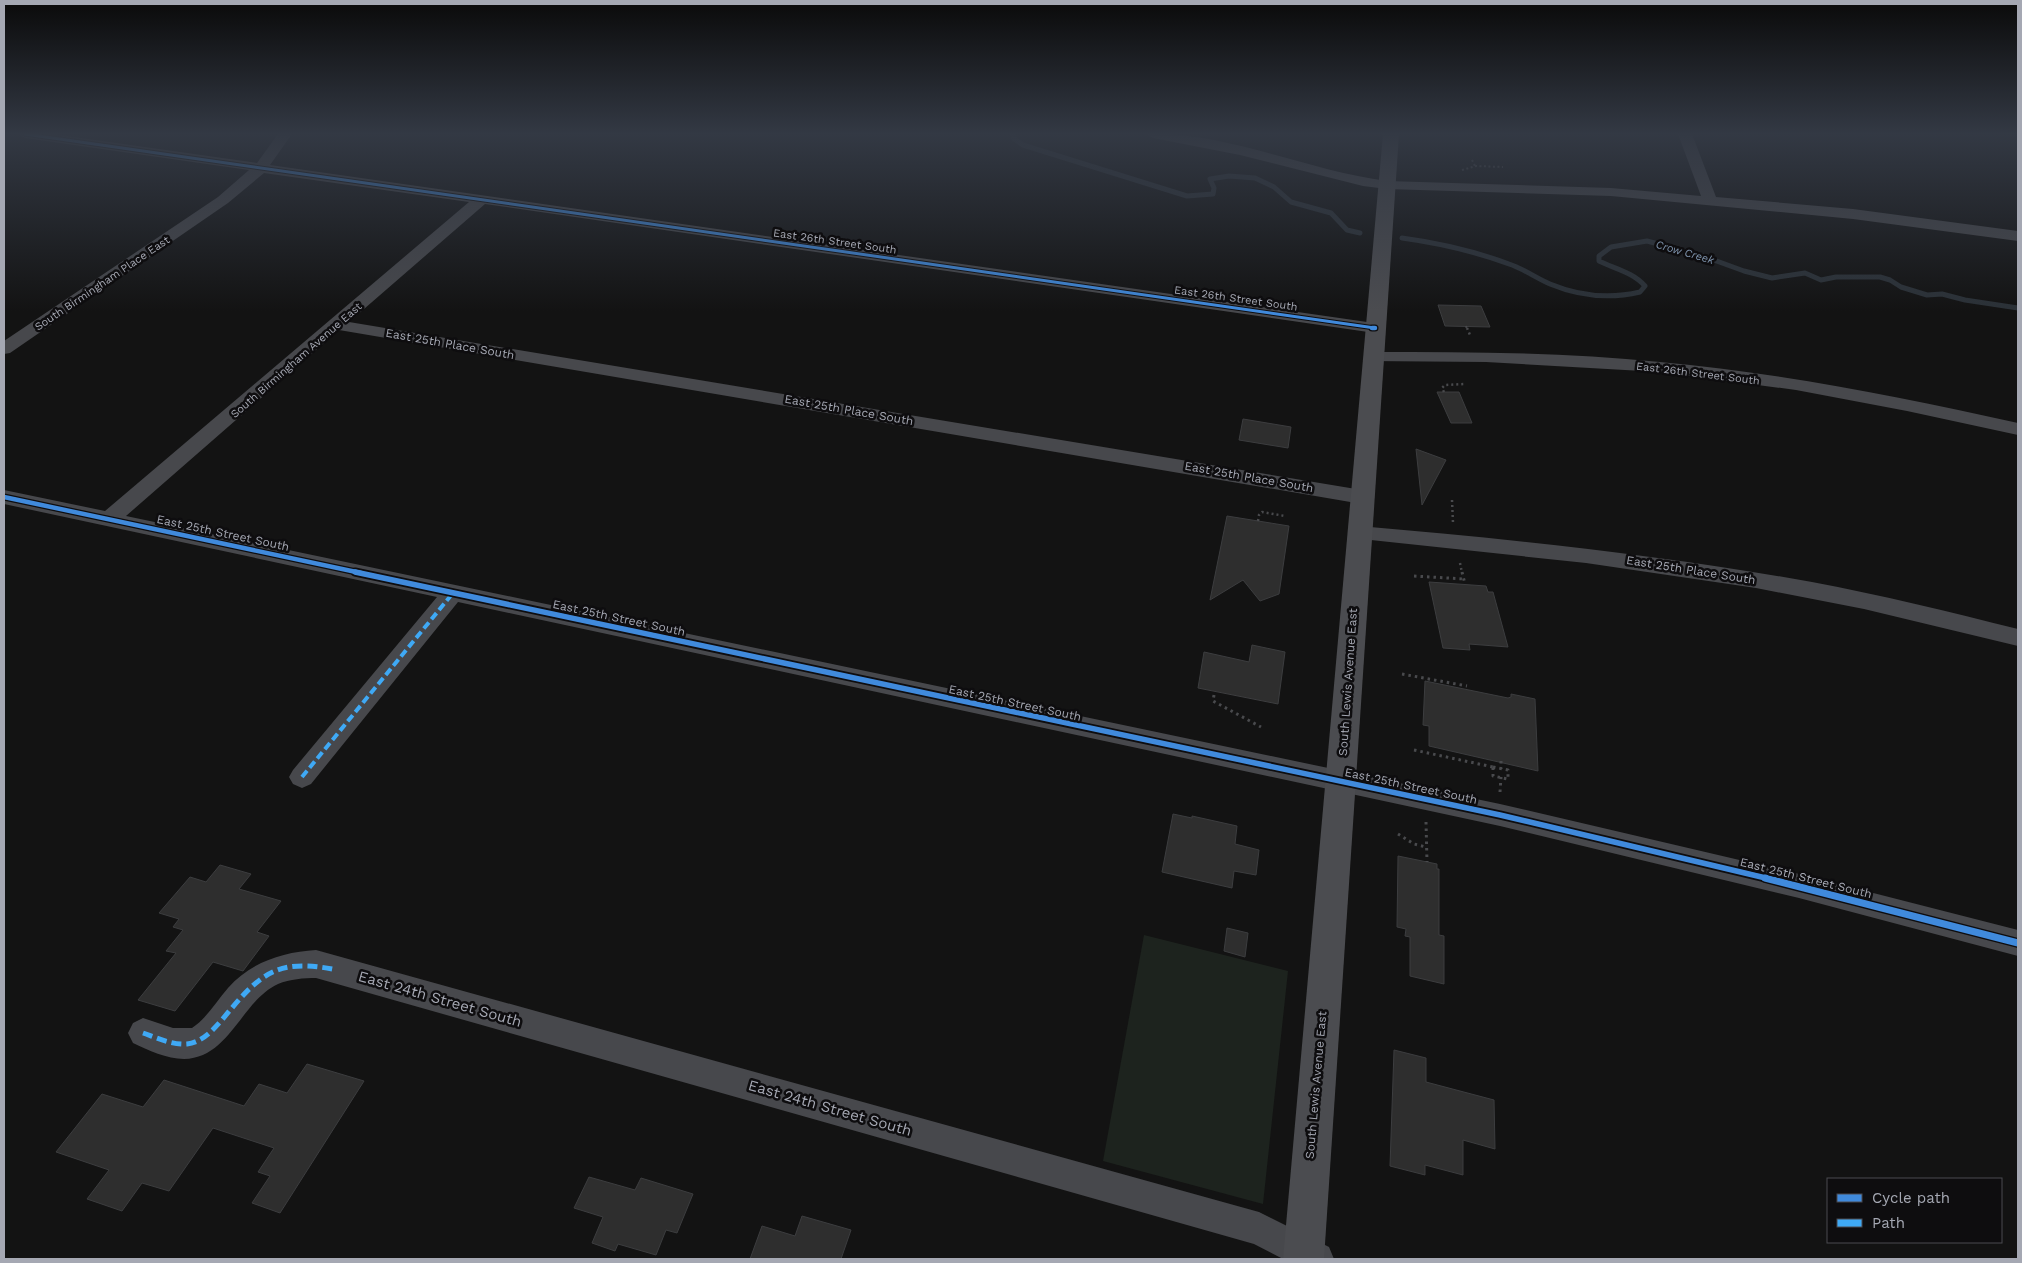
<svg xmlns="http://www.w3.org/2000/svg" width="2022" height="1263" viewBox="0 0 2022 1263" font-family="'Work Sans',sans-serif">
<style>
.green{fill:#1d231e}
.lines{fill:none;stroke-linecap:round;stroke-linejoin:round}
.stream{stroke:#2b3137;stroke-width:5}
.building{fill:#2e2e2e;stroke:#3c3d3f}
.path-far2{stroke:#494a4d;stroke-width:2;stroke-dasharray:2 2.5;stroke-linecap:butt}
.path-far1{stroke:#494a4d;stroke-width:2.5;stroke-dasharray:2 3;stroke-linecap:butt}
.path{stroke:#494a4d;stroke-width:3;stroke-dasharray:2.5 4;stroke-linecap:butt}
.street{fill:#47484c;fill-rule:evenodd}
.secondary{fill:#4b4c50;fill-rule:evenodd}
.quiet-far1{stroke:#3fa9f5;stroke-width:4;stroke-dasharray:8 4;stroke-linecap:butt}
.quiet{stroke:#3fa9f5;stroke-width:5;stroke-dasharray:10 5;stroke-linecap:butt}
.cycleway-far3-casing{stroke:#0e0d0f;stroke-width:5}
.cycleway-far2-casing{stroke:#0e0d0f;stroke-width:7}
.cycleway-far1-casing{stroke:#0e0d0f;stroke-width:9}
.cycleway-casing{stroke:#0e0d0f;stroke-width:10}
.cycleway-far3{stroke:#408adc;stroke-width:3}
.cycleway-far2{stroke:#408adc;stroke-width:4.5}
.cycleway-far1{stroke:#408adc;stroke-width:5.5}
.cycleway{stroke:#408adc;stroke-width:7}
.labels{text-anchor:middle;stroke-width:5;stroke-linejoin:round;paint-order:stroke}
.far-street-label{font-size:11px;fill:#a5a8b3;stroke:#0e0d0f}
.far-water-label{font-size:11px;font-style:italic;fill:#7e93ac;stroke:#0e0d0f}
.street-label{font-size:12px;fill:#a5a8b3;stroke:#0e0d0f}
.near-street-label{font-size:15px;fill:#a5a8b3;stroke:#0e0d0f}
</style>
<rect width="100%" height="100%" fill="#131313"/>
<path class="green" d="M1144,935L1288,971L1263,1204L1103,1161Z"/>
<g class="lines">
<g class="stream">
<path d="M1013,134V138L1023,145L1187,196L1213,194L1214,188L1210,179L1229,176L1255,178L1274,187L1291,202L1331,213L1347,230L1360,233"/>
<path d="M1402,238C1439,243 1474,251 1509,264C1524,269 1536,278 1550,284C1579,296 1610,299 1640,292L1645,286C1633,272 1615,269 1599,261V256L1611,247L1647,241L1700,255L1744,271L1772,278L1805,273L1821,280L1836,277H1880L1890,280L1901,287L1927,295L1942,294L1965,300L2018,308"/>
</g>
</g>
<g class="building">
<path d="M1438,305L1481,306L1490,327L1445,326Z"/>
<path d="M1437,392H1459L1472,423H1451Z"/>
<path d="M1243,419L1291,427L1288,448L1239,440Z"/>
<path d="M1416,449L1446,460L1422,505Z"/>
<path d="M1227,516L1289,526L1279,594L1260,601L1243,580L1210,600Z"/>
<path d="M1429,582L1486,586L1488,592H1493L1508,647L1469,644L1470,650L1443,648Z"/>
<path d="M1252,645L1285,652L1278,704L1198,688L1204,652L1249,662Z"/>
<path d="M1425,681L1508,698L1511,697V694L1535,699L1538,771L1429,746V726L1423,725Z"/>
<path d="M1173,814L1192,818V816L1237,826L1235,844L1259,850L1256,875L1234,871L1232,888L1162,872Z"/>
<path d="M1398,856L1437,864V869H1439V935L1444,936V984L1410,976V937L1405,936L1406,929L1397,927Z"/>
<path d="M220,865L251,874L239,889L281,901L257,932L269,936L243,971L213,962L175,1011L138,1000L176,953L166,951L183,930L173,927L179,919L159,913L190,877L206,882Z"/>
<path d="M1227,928L1248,933L1245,957L1224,951Z"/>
<path d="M1394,1050L1426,1058V1082L1494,1100L1495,1149L1463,1140V1175L1425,1165V1175L1390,1166Z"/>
<path d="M307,1064L364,1081L280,1213L252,1203L270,1176L258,1172L274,1148L213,1128L169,1191L142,1183L122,1211L87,1199L109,1170L56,1152L102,1094L143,1107L164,1080L244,1106L259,1084L287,1093Z"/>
<path d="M589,1177L635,1190L641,1178L693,1194L677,1233L666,1230L656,1255L618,1244L615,1251L592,1243L603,1217L574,1208Z"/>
<path d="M802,1216L851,1230L841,1259H750L762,1226L795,1236Z"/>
</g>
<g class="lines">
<g class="path-far2">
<path d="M1472,160L1475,166"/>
<path d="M1462,170L1476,166L1503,167"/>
<path d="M1466,326L1467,329"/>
</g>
<g class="path-far1">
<path d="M1467,328L1470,335"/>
<path d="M1444,392L1442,388L1445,385L1464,384"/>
<path d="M1452,500L1453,523"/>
<path d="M1258,521L1259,515L1262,512L1285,516"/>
<path d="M1460,563L1462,573"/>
</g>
<g class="path">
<path d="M1462,572L1465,584"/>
<path d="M1414,576L1464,579"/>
<path d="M1402,674L1467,686"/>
<path d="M1214,695L1213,701L1261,727"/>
<path d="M1414,750L1493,767"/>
<path d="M1501,761V769"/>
<path d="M1493,767L1508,770V779L1493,776Z"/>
<path d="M1500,792L1501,777"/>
<path d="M1426,822L1427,862"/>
<path d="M1398,834L1414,844L1426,847"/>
</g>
<g class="street">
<path d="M18,134H53L257,163L278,134H292L270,165L1381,324L1384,328L1381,332L1375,333L485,204L349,322L1362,490L1369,492L1372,497L1369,502L1362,504L339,330L126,516L1500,804L1799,874L2018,930V956L1799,898L1500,826L458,602L311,784L302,788L293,784L289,777L293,770L437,597L4,504V490L105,511L469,202L264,173L228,203L10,353L4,354V341L218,197L249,170L25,138Z"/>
<path d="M1146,134C1225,131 1308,171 1387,181L1611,188L1701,196L1678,134H1692L1716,197L1853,209L2018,231V241L1853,219L1611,196L1387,189L1363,186L1240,155L1153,138Z"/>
<path d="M1373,352C1469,352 1565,352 1660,362C1781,373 1900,397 2018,423V435L1907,411L1796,390L1660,372L1486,362L1367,361L1364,357L1367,353Z"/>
<path d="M1359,526C1511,539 1662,555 1812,582C1881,595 1950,612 2018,629V646L1864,609L1756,588L1586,563L1352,538L1349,533L1352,528Z"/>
<path d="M316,950L1259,1212L1329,1247L1334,1259H1283L1254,1244L316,978C304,978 290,979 278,984C241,1001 230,1058 184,1059C167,1059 148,1050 133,1043L128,1033L133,1023L143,1018L173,1028H192C207,1018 216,1002 228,988C251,962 283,952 316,950Z"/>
</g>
<path class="secondary" d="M1383,134H1399L1324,1259H1283Z"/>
<path class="quiet-far1" d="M302,777L453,593"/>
<path class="quiet" d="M143,1033C157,1038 172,1045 187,1044C202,1042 212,1031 221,1021C259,975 275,957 337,970"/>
<defs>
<path id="cycleway-far3" d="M25,134L1375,328"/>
<g id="cycleway-far2">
<path d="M1372,328H1375"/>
<path d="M4,497L361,573"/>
</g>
<path id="cycleway-far1" d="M355,572L1500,815L1770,879"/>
<path id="cycleway" d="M1765,878L2018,943"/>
</defs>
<use href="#cycleway-far3" class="cycleway-far3-casing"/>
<use href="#cycleway-far2" class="cycleway-far2-casing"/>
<use href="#cycleway-far1" class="cycleway-far1-casing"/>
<use href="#cycleway" class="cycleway-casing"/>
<use href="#cycleway-far3" class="cycleway-far3"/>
<use href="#cycleway-far2" class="cycleway-far2"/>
<use href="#cycleway-far1" class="cycleway-far1"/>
<use href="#cycleway" class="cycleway"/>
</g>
<linearGradient id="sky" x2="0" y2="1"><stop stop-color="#0a0a0a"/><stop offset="0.43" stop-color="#333944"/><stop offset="1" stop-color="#333944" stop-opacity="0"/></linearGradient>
<rect width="2022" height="311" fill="url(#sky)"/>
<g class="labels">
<g class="far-street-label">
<text transform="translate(835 241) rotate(8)" y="4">East 26th Street South</text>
<text transform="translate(102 283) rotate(-34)" y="4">South Birmingham Place East</text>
<text transform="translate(1236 298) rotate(8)" y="4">East 26th Street South</text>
<text transform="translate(296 360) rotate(-41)" y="4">South Birmingham Avenue East</text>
<text transform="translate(1698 373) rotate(7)" y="4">East 26th Street South</text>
</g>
<g class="far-water-label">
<text transform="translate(1685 252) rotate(16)" y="4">Crow Creek</text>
</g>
<g class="street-label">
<text transform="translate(450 344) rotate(10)" y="4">East 25th Place South</text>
<text transform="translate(849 410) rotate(10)" y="4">East 25th Place South</text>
<text transform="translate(1249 477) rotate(10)" y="4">East 25th Place South</text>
<text transform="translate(223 533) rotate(12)" y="4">East 25th Street South</text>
<text transform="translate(1691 570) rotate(9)" y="4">East 25th Place South</text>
<text transform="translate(619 618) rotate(12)" y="4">East 25th Street South</text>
<text transform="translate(1348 682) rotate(-86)" y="4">South Lewis Avenue East</text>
<text transform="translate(1015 703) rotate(12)" y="4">East 25th Street South</text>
<text transform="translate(1411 786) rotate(12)" y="4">East 25th Street South</text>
<text transform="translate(1806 878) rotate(14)" y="4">East 25th Street South</text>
<text transform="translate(1316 1085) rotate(-85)" y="4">South Lewis Avenue East</text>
</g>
<g class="near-street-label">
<text transform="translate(440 999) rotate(16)" y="5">East 24th Street South</text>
<text transform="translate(830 1108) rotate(16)" y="5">East 24th Street South</text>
</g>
</g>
<rect width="2022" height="1263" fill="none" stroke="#a5a8b3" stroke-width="10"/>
<rect x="1827" y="1178" width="175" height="65" fill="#0e0d0f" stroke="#4a4b51"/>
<rect x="1837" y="1194" width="25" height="8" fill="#408adc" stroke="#4a4b51"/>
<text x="1872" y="1203" font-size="15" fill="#a5a8b3">Cycle path</text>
<rect x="1837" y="1219" width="25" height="8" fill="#3fa9f5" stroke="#4a4b51"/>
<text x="1872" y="1228" font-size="15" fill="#a5a8b3">Path</text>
</svg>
